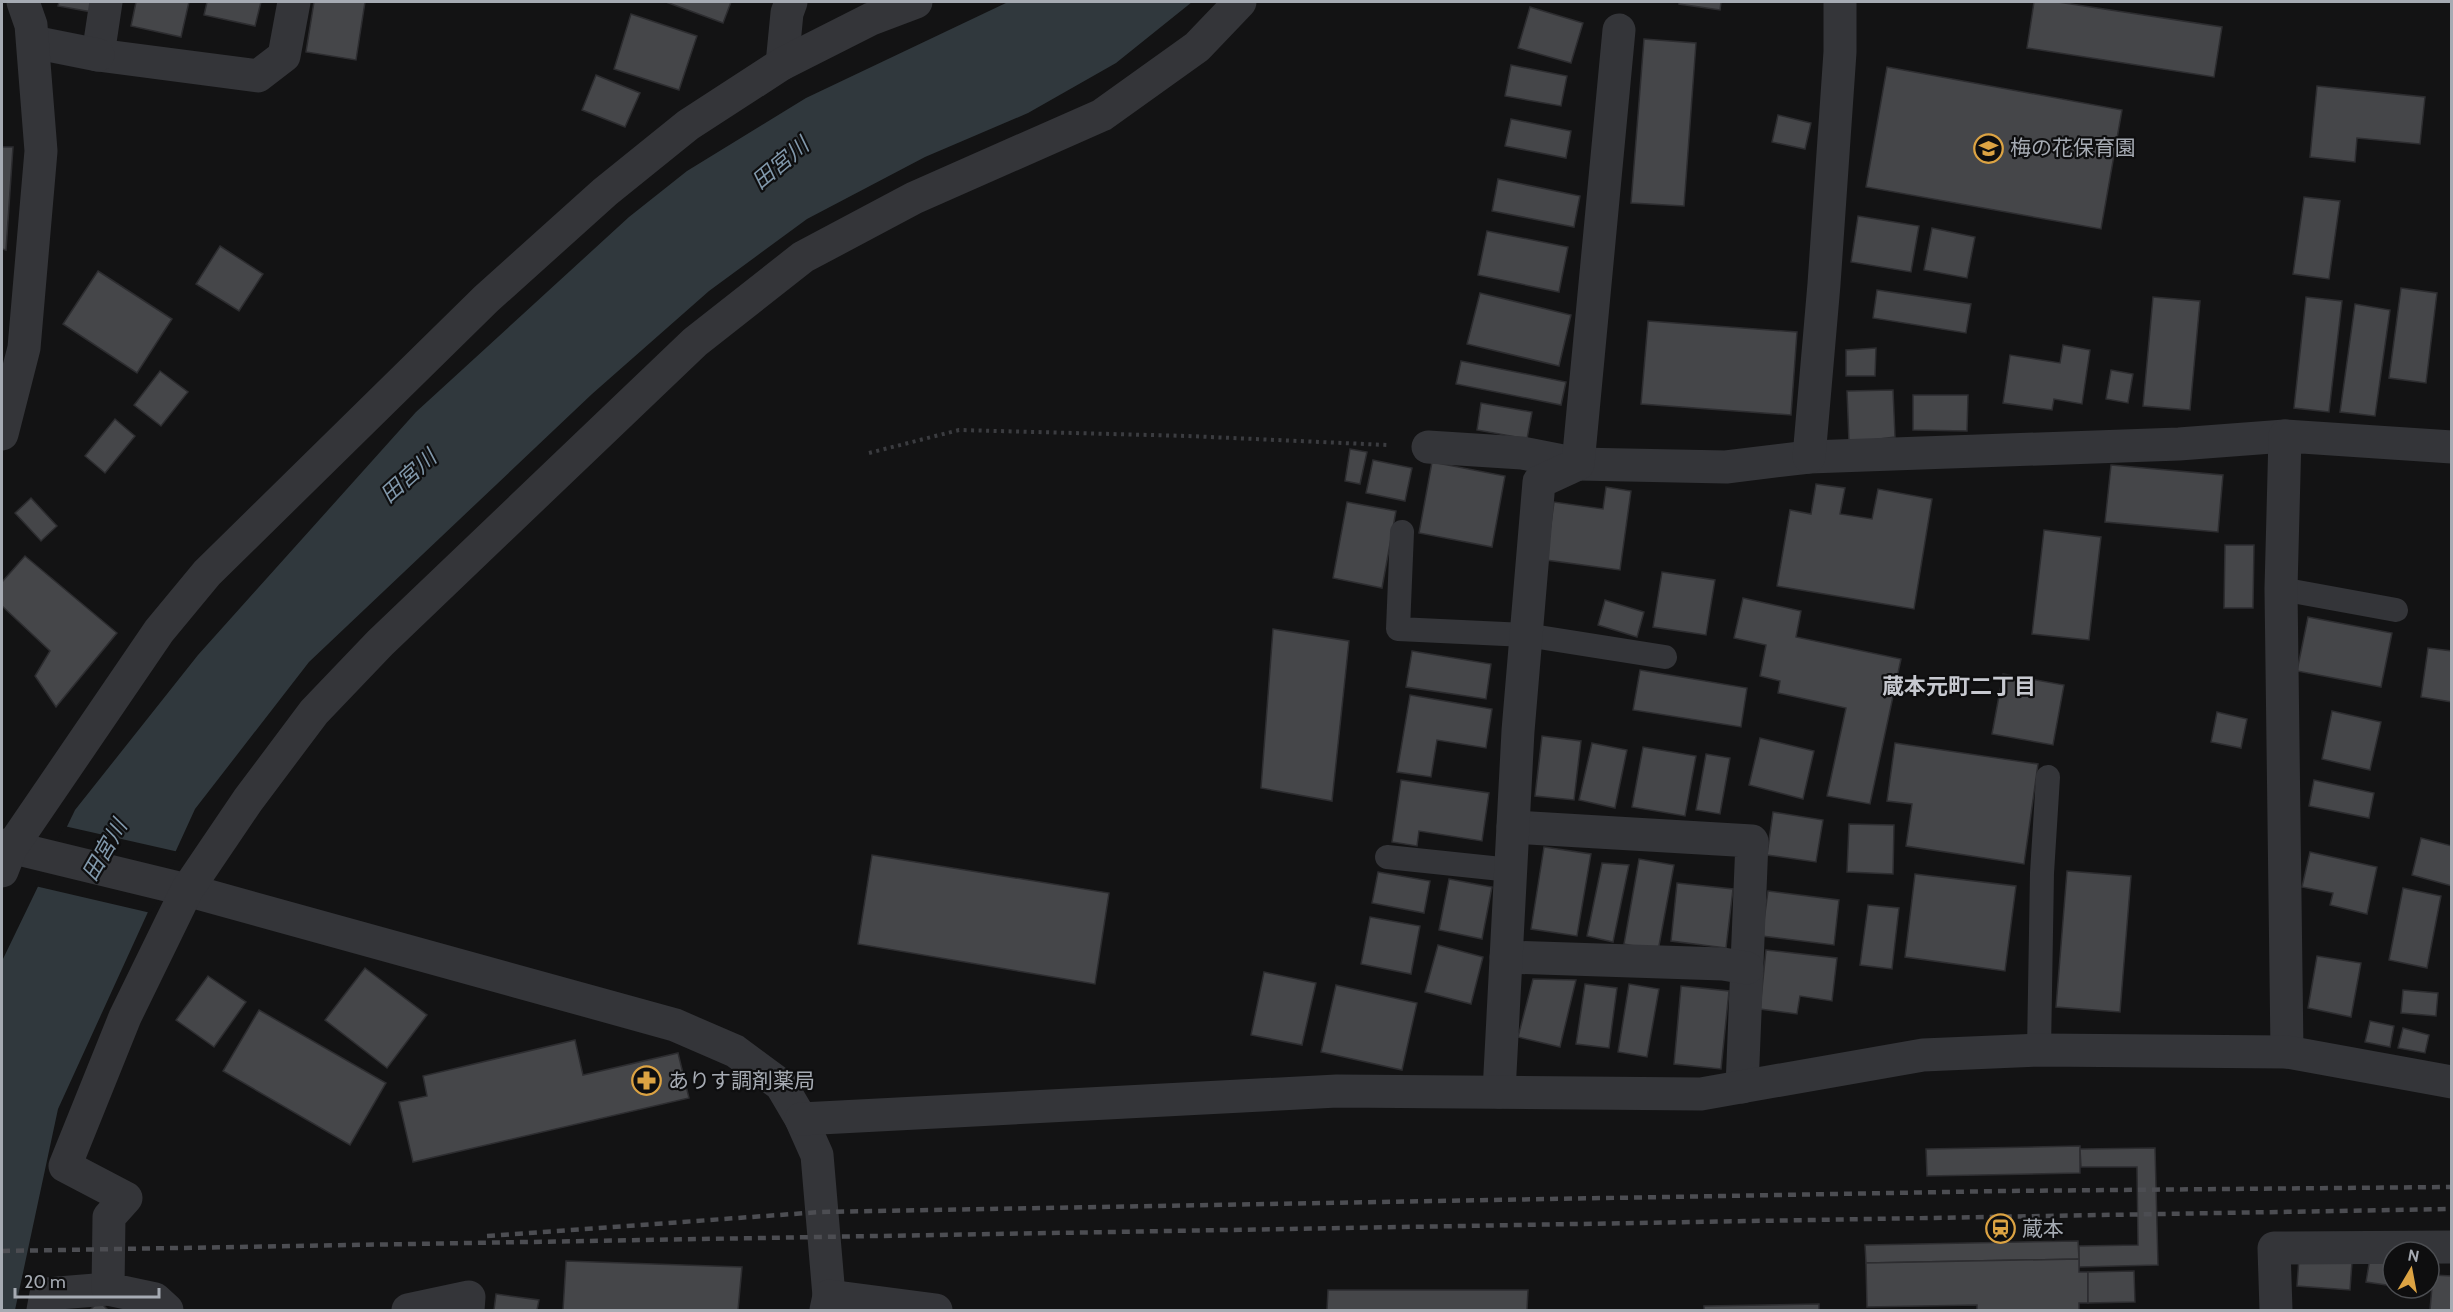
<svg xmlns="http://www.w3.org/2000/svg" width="2453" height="1312" viewBox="0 0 2453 1312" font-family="Cabin,'Noto Sans JP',sans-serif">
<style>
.water{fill:#30383d}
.pier{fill:#131314}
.building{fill:#454649;stroke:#2d2d30;stroke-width:1.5}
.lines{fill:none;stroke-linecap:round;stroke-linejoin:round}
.path{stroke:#3b3c40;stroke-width:4;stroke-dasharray:3 4.5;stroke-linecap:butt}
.service{stroke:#343539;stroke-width:24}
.minor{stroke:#343539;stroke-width:33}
.rail{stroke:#4c4d52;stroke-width:4.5;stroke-dasharray:8 6;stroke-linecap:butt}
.labels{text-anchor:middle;stroke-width:4.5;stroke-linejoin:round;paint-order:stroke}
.poi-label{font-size:21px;fill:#a6abb3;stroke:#0e0e0f;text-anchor:start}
.water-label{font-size:22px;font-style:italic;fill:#8198ab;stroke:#0e0e0f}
.neighbourhood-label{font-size:22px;font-weight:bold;fill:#c7c9d0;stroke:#0e0e0f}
</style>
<rect width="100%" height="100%" fill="#131314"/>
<path class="water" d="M1008,2H1192L1116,63L1028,113L925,157L807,219L709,291L592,394L309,662L195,809L58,1109L15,1310H2V961L75,810L198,655L416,412L629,217L687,171L806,98Z"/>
<path class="pier" d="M64,826L179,852L151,913L35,886Z"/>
<g class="building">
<path d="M59,2H93L92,12L58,6Z"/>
<path d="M136,2H189L181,37L131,26Z"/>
<path d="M207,2H261L255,26L204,15Z"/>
<path d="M314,2H365L356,60L306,52Z"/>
<path d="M666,2H731L723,23Z"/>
<path d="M1679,2H1721L1720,10L1679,4Z"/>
<path d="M2034,2H2058L2222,27L2214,77L2027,48Z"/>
<path d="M1530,7L1583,23L1571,63L1518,48Z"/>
<path d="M631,14L697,36L679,90L614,69Z"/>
<path d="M1644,39L1696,43L1684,206L1631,203Z"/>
<path d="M1511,65L1567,76L1561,106L1505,96Z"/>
<path d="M1887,67L2122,110L2101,229L1866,187Z"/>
<path d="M596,75L640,93L625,127L582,110Z"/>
<path d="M2317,86L2425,97L2420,144L2357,138L2355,162L2310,157Z"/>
<path d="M1778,115L1811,123L1805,149L1772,142Z"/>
<path d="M1511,119L1571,131L1566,158L1505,146Z"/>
<path d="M2,147H13L6,250L2,249Z"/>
<path d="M1498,179L1580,196L1574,227L1492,211Z"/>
<path d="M2304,197L2340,201L2329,279L2293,274Z"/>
<path d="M1858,216L1919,226L1911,272L1851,262Z"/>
<path d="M1932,228L1975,237L1967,278L1924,270Z"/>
<path d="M1487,231L1568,247L1559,292L1478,275Z"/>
<path d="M220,246L263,274L239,311L196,284Z"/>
<path d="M98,271L172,319L137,373L63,324Z"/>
<path d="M2401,288L2437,293L2426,383L2389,378Z"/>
<path d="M1877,290L1971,304L1966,333L1873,318Z"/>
<path d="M1480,293L1571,315L1559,366L1467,344Z"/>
<path d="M2153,297L2200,301L2190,410L2143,406Z"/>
<path d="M2306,297L2342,301L2329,412L2294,408Z"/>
<path d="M2355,304L2390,310L2375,416L2340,412Z"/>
<path d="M1648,321L1797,332L1791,415L1641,404Z"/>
<path d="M2063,345L2090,350L2082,404L2054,399L2052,410L2003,403L2010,355L2060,363Z"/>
<path d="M1876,348L1875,376H1846V350Z"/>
<path d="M1461,361L1566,382L1561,405L1456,384Z"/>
<path d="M2111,370L2133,374L2128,403L2106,399Z"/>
<path d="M160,371L188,392L161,426L134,405Z"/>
<path d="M1893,390L1895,437L1849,443L1847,391Z"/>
<path d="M1913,395H1968L1967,431L1913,430Z"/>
<path d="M1481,403L1532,412L1527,439L1477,430Z"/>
<path d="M115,419L135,436L105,473L85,456Z"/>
<path d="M1350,449L1367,452L1360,484L1345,481Z"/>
<path d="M1373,460L1412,468L1405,501L1366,493Z"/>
<path d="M1432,462L1505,476L1492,547L1419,533Z"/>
<path d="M2111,465L2223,475L2218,532L2105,522Z"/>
<path d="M1816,484L1845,488L1840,514L1872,519L1878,489L1932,499L1914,609L1777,586L1790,510L1811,514Z"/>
<path d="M1606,487L1631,491L1620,570L1546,560L1554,502L1603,509Z"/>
<path d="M31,498L57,526L41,541L15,513Z"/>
<path d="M1347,502L1396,511L1382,588L1333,578Z"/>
<path d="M2044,530L2101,537L2089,640L2032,634Z"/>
<path d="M2225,545H2254L2253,608H2224Z"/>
<path d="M25,556L117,633L56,707L35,676L50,651L2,606V582Z"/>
<path d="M1662,572L1715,580L1706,635L1653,627Z"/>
<path d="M1743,598L1801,611L1796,637L1901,659L1870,804L1827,796L1846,708L1778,693L1780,681L1760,676L1766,645L1734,638Z"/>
<path d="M1605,600L1644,612L1637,637L1598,625Z"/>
<path d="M2308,617L2392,633L2381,687L2297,671Z"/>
<path d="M1273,629L1349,641L1332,801L1261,788Z"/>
<path d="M2428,648L2452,651V702L2421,697Z"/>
<path d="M1412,651L1491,664L1486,699L1406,687Z"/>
<path d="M1640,670L1747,688L1741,727L1633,710Z"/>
<path d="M2003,674L2064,685L2053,745L1992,734Z"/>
<path d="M1410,695L1492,709L1486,748L1437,740L1431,777L1397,772Z"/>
<path d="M2332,711L2381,722L2370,770L2322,759Z"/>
<path d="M2217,712L2247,719L2241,748L2211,742Z"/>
<path d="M1542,736L1581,741L1574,800L1535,796Z"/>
<path d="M1760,738L1814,751L1803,799L1749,785Z"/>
<path d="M1592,743L1627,750L1615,808L1579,800Z"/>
<path d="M1895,743L2038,764L2024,864L1906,846L1912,804L1887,801Z"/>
<path d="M1643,747L1696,756L1685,816L1632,807Z"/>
<path d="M1706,754L1730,758L1720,814L1696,810Z"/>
<path d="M1401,780L1489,793L1482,841L1419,831L1417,846L1392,842Z"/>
<path d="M2314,780L2374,793L2369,818L2309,806Z"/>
<path d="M1773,812L1823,820L1816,862L1767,855Z"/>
<path d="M1849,824L1894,825L1893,874L1847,872Z"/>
<path d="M2421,838L2452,846V886L2412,875Z"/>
<path d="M1544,847L1591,854L1577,936L1531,929Z"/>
<path d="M2310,852L2377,867L2367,914L2330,905L2333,893L2302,887Z"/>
<path d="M872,855L1109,893L1095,984L858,944Z"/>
<path d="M1639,859L1674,865L1658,951L1624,944Z"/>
<path d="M1602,863L1629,865L1613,942L1587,936Z"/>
<path d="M2067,871L2131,876L2120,1012L2056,1007Z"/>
<path d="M1378,872L1430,881L1424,913L1372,903Z"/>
<path d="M1915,874L2016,886L2005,971L1905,957Z"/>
<path d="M1449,879L1492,887L1482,939L1439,930Z"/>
<path d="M1677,883L1733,889L1726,948L1671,941Z"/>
<path d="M2403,888L2441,896L2427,968L2389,960Z"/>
<path d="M1768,891L1839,900L1834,945L1762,936Z"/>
<path d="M1868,905L1899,908L1892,969L1860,965Z"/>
<path d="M1370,917L1420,926L1411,974L1361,964Z"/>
<path d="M1438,945L1483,957L1471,1004L1425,992Z"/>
<path d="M1766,950L1837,958L1832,1001L1800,996L1797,1014L1760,1009Z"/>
<path d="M2317,956L2361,963L2351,1017L2308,1008Z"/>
<path d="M365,968L427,1015L387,1068L325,1020Z"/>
<path d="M1264,972L1316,983L1302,1045L1251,1035Z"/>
<path d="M208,976L246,1002L214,1047L176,1020Z"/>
<path d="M1533,979L1576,980L1560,1047L1518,1037Z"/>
<path d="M1585,984L1617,988L1609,1048L1576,1044Z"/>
<path d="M1629,984L1659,989L1647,1057L1618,1052Z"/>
<path d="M1336,985L1417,1003L1402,1070L1321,1052Z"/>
<path d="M1681,986L1729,991L1721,1069L1674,1064Z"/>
<path d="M2403,990L2438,993L2436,1016L2401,1013Z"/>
<path d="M259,1010L386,1083L350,1145L223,1071Z"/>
<path d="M2370,1021L2394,1026L2390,1047L2365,1042Z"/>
<path d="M2403,1028L2429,1035L2425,1053L2398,1048Z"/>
<path d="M575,1040L583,1075L678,1053L689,1098L413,1162L399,1102L427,1096L423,1076Z"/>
<path d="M2080,1146V1173L1927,1176L1926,1149Z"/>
<path d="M2155,1148L2158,1265L2079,1267V1246L2138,1245L2137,1167H2081L2080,1149Z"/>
<path d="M2078,1241L2079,1259L1866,1263L1865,1245Z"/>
<path d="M2299,1258L2352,1262L2350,1290L2297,1286Z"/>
<path d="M2370,1258L2393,1261V1286L2366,1282Z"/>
<path d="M2079,1259V1272H2088V1303H2079V1310H1977V1305L1867,1307L1866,1263Z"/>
<path d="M566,1261L742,1267L738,1310H563Z"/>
<path d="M2134,1271L2135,1302L2088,1303V1272Z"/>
<path d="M2433,1275L2452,1276V1310H2430Z"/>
<path d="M1328,1290H1528L1527,1310H1327Z"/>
<path d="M496,1294L539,1300L537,1310H494Z"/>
<path d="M99,1301L108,1310H90Z"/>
<path d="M1819,1304V1310H1704V1306Z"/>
</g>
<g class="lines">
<path class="path" d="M869,453L959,430L1188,436L1387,445"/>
<g class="service">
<path d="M1402,532L1398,629L1526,635L1665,657"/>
<path d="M2281,589L2396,610"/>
<path d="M1387,857L1511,870"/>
<path d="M2039,1050L2042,873L2048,777"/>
</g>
<g class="minor">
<path d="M106,2L98,55L258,76L284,56L294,2"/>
<path d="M33,42L98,55"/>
<path d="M782,64L787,13L791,2"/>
<path d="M2,434L24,348L41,151L31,25L23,2"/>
<path d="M1428,447L1522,453L1578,464L1726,467L1809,457L2179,444L2285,436"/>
<path d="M1809,457L1824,284L1840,52V2"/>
<path d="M1513,827L1752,841L1742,1087"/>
<path d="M2,845L187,890L675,1025L735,1051L781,1085L801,1119L817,1155L829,1296"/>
<path d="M2,871L11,848L159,631L207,573L486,299L605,192L688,125L782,64L871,19L916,2"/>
<path d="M1506,957L1723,964L1747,968"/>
<path d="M2287,1052L2281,589L2285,436L2452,447"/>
<path d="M1499,1092L1518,731L1539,482L1578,464L1619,30"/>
<path d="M801,1119L1337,1091L1701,1094L1923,1055L2039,1050L2287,1052L2452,1082"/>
<path d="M43,1310L46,1294L108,1289"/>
<path d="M167,1310L155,1299L108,1289L109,1217L126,1198L65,1166L125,1017L187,890L248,800L314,712L380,643L695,342L803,257L914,198L1102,115L1197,47L1240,2"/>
<path d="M408,1310L469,1297L468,1310"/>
<path d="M826,1310L829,1296L936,1310"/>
<path d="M2276,1310L2274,1248L2452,1247"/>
</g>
<g class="rail">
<path d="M487,1236L821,1212L2000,1191L2452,1187"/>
<path d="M2,1251L2452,1209"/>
</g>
</g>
<defs>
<symbol id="school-ring" viewBox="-11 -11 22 22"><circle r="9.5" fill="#0e0e0f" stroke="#dca343" stroke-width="1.5"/><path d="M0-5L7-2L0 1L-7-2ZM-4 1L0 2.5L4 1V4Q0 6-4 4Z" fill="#dca343"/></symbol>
<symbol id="pharmacy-ring" viewBox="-11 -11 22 22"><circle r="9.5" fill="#0e0e0f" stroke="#dca343" stroke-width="1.5"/><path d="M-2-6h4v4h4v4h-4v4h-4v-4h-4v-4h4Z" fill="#dca343"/></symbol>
<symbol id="station-ring" viewBox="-11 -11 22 22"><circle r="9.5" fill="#0e0e0f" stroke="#dca343" stroke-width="1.5"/><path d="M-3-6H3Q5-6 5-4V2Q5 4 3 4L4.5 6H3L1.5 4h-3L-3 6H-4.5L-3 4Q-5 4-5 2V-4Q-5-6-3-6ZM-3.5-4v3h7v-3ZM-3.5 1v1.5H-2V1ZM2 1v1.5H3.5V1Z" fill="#dca343"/></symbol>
</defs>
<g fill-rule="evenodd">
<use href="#school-ring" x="1972" y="132" width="33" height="33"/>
<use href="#pharmacy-ring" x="630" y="1064" width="33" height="33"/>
<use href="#station-ring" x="1984" y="1212" width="33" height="33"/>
</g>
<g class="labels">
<g class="poi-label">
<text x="2010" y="155">梅の花保育園</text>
<text x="668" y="1088">ありす調剤薬局</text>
<text x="2022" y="1236">蔵本</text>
</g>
<g class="water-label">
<text transform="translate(780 163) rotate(-40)" y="8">田宮川</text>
<text transform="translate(408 476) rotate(-42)" y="8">田宮川</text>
<text transform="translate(104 850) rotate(-60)" y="8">田宮川</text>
</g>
<g class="neighbourhood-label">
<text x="1959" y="694">蔵本元町二丁目</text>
</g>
</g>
<rect width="2453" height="1312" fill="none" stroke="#a6abb3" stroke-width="6"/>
<g transform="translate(2411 1270) rotate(10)"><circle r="28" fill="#0e0e0f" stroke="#4b4d51" stroke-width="1.5"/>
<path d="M0-4.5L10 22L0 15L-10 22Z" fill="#dca343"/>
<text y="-9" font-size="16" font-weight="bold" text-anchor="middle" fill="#a6abb3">N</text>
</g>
<path d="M15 1288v9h144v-9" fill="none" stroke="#a6abb3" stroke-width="3"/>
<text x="24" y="1288" font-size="18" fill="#a6abb3" stroke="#0e0e0f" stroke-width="4.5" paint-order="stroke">20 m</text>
</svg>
